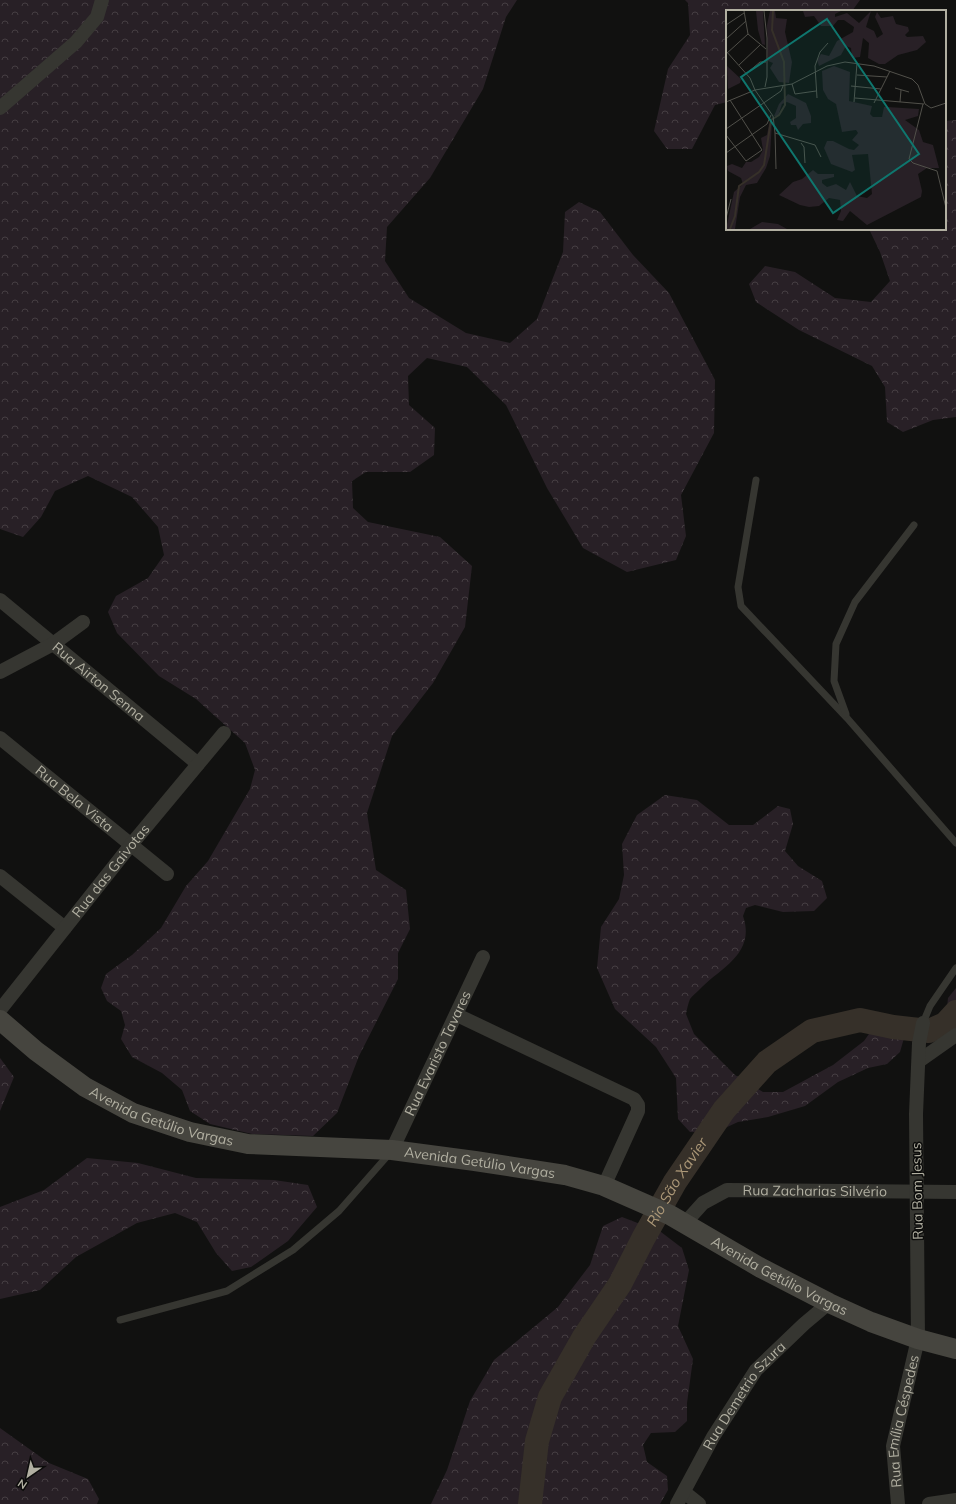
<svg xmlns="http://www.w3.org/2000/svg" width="956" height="1504" viewBox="0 0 956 1504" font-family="Mulish,sans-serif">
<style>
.forest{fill:url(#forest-crowns)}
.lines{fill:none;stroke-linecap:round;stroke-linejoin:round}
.river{stroke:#363029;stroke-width:24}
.lane{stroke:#363631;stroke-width:7}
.street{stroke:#363631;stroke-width:14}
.secondary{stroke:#46453f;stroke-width:20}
.labels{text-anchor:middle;stroke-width:3;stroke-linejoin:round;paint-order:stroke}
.street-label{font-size:14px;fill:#b1afa1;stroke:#0c0c0b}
.water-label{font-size:15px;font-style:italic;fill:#ac9878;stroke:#0c0c0b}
.inset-river{fill:none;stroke:#363029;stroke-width:2}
.inset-road{fill:none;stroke:#51504a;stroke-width:1}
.view{fill:#0f766e;fill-opacity:0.15;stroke:#0f766e;stroke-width:2}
.inset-edge{fill:none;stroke:#b1afa1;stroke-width:2}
</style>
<defs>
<pattern id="forest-crowns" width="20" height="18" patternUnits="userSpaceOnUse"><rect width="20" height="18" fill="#282026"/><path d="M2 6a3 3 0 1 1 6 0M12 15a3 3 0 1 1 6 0" fill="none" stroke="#453e42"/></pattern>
</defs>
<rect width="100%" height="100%" fill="#111110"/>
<g class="forest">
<path d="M0,0H517L506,17L483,89L430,178L387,227L385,261L409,298L466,333L510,343L537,319L563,252L565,212L579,202L600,212L633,255L669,293L715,380L714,433L681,495L686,536L676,560L627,572L583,548L547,488L506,405L467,367L427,358L408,376L409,405L435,428L434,455L410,472H366L352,481L353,508L368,522L440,537L472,566L465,627L433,683L392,736L367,813L376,870L406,890L410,929L398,953V979L359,1056L337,1113L313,1136L252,1134L210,1124L190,1111L182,1090L162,1073L132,1057L121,1039L125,1025L121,1011L107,1001L101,988L106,974L132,955L161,928L186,886L208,861L250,789L255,770L245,743L196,699L159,676L117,633L108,612L116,596L148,578L164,555L158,527L132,497L88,476L55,491L41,517L23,537L0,529Z"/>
<path d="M685,0H860L852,11H727V102L715,105L692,149H667L654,131L668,69L690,35L688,3Z"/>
<path d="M956,120V417L933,420L903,432L887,422L885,387L872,366L799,330L756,302L749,284L765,266L795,272L835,298L871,302L890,281L880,252L869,229H945V121Z"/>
<path d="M665,795L697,800L729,825H753L778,806L790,809L793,824L785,851L798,866L822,881L827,898L814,911L783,912L755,905L746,908L743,916C756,954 721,967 699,990C696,993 692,996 690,999C688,1004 687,1009 686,1014L694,1034L735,1075L763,1092H783L833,1065L864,1041L881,1017L892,1016L901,1022L904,1038L900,1052L887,1064L868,1068L838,1082L805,1106L768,1117L738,1122L714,1133L690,1132L678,1119L676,1078L656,1047L615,1009L597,968L601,927L619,899L624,875L622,844L637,815Z"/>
<path d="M956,988V1013L947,1008L948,998Z"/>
<path d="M0,1058L14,1077L0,1111Z"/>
<path d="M87,1158L138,1163L196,1178L274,1180L308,1185L317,1207L288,1241L251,1267L232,1271L216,1253L197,1222L175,1213L137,1223L76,1257L40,1290L0,1299V1207L44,1190Z"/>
<path d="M622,1217L661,1232L682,1248L689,1270L678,1326L693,1359L687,1403V1421L675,1432L651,1433L643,1445L647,1462L667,1476L668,1490L660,1504H431L447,1470L470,1401L494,1360L558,1307L590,1265L603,1226Z"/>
<path d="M0,1428L49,1463L88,1479L99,1499L97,1504H0Z"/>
</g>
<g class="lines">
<path class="river" id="s1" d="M530,1504L537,1441L550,1397L584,1337L620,1284L644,1237L675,1182L724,1110L767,1062L812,1031L860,1020L893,1027L929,1031L945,1024L956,1012"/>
<g class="lane">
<path d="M756,480L738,587L741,606L847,718L956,843"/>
<path d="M846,714L834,681L836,644L855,602L914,525"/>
<path d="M923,1023L930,1006L956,968"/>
<path d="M120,1320L227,1291L293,1250L339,1211L390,1153"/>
</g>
<g class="street">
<path d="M0,108L76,42L97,17L102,0"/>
<path id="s2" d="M0,600L198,764"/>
<path d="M0,672L53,644L83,622"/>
<path id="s3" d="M0,738L167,874"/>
<path d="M0,876L65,928"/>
<path id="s4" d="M0,1010L130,846L224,733"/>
<path d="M457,1015L634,1099L638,1105V1111L604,1186"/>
<path d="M919,1061L956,1035"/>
<path id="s5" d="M392,1150L483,957"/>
<path id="s6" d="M685,1223L703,1203L727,1190L956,1192"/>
<path d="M684,1492L699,1504"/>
<path id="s7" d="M677,1504L713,1437L756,1370L804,1324L829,1303"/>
<path id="s8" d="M898,1504L893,1446L918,1339L916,1114L919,1043L923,1023"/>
<path d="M929,1504L956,1500"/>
</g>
<path class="secondary" id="s9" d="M0,1020L36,1051L85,1087L133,1113L190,1132L248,1144L392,1150L475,1161L565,1175L604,1186L670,1215L761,1268L829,1303L871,1322L918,1339L956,1349"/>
</g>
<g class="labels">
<g class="street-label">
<text dy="5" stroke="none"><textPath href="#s2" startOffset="128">Rua Airton Senna</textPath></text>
<text dy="5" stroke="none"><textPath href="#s3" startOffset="96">Rua Bela Vista</textPath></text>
<text dy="5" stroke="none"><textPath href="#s4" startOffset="178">Rua das Gaivotas</textPath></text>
<text dy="5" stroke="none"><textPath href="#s5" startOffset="107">Rua Evaristo Tavares</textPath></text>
<text dy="5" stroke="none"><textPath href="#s9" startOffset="191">Avenida Getúlio Vargas</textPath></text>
<text dy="5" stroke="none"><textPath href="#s9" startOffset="515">Avenida Getúlio Vargas</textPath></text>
<text dy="5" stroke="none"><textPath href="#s6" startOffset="142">Rua Zacharias Silvério</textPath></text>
<text transform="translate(917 1191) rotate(-91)" y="5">Rua Bom Jesus</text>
<text dy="5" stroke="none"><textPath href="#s9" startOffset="839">Avenida Getúlio Vargas</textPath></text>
<text dy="5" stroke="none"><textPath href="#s7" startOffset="128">Rua Demetrio Szura</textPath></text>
<text dy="5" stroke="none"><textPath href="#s8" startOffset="84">Rua Emília Céspedes</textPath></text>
</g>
<g class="water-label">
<text dy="5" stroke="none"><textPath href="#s1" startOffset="359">Rio São Xavier</textPath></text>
</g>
</g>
<g transform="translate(726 10)">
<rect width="220" height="220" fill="#111110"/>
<path d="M30,1H37L39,35L36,34L32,20ZM44,1H49L50,8L61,9L59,22L66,52L63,73L53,72L44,58L47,53L42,51L41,15ZM77,1H115L109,4V7L121,3L133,13L145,1L140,17L148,21L151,28L157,24L149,7L151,2L155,8L167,6L170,14L182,17L183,21L179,25L181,27L197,26L200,32L191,40L172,45L159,54H153L142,48L143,33L137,28L134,47L126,48L125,38L120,36L115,45L93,56L91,50L95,44L103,46L111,31L127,22L128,17L118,10H112L107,16H95L88,6L79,7ZM1,56L15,69L14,73L2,79ZM108,56L124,62L123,91L146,96L144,104L147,107H156L158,97H161L193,99L192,106L179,110L193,120L197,132L207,135L213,158H201L192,164L196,181L195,187L141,215L124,201L117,211L111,210L115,201L114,190L103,188L93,196L83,197L74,195L53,185L67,172L76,169L87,160L92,164H108V167L96,170V173L101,177L110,174L120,180L124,172L131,186L141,188L146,184L142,144L126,145L129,160L126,162L105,154L98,138L101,131H107L123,139L128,140L133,135L126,130L132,123L130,120L116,122L110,94L102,89L97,80L96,61ZM62,84L80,93L85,106V113L77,114L72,120L70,115H65L64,112L70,108V96L61,92L56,94L52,106H48L53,94ZM46,111L44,146L40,158L31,173L20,175L14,187L9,219H0L8,182L17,174L15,168L2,161L1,156L6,154L16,158L20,152H25L33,147L37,140L35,128L41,125L43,114ZM36,212L52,214L61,219H24Z" fill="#282026"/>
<path class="inset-river" d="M4,219L9,206L13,176L33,162L38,155L45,110L53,105L59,95L58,52L46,20L47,1"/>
<path class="inset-road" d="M18,1L22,24L40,39M38,1L41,28V67L39,77M0,15L18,3M0,29L20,11M0,41L24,68L29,80L47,106L49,123L89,135L95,147M0,44L22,24M13,55L34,35M131,65L161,67M15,68L34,52H40M66,74L69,84L90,81M125,76L155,79M169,78L183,82M91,88L89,56L94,42L102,33M129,88L198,94M0,92L29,80L66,74L101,56L119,52L148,56L186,69L192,75L199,94L205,98L220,93M128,92L131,53M174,92L175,80M148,93L164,61M197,94L183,149L187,153L211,161L220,198M0,119L55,81L57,76M49,123L50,159M0,125L20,151L36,140L4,90M75,133L78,137L79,153M0,143L41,114L45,105M0,208L5,189"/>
<path class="view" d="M101,9L193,144L107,203L15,67Z"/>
<rect width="220" height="220" class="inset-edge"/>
</g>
<g transform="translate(28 1476) rotate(214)" stroke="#0c0c0b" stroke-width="3" paint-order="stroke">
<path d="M0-3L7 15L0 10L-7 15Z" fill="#b1afa1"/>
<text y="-6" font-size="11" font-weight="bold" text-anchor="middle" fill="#b1afa1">N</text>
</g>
</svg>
